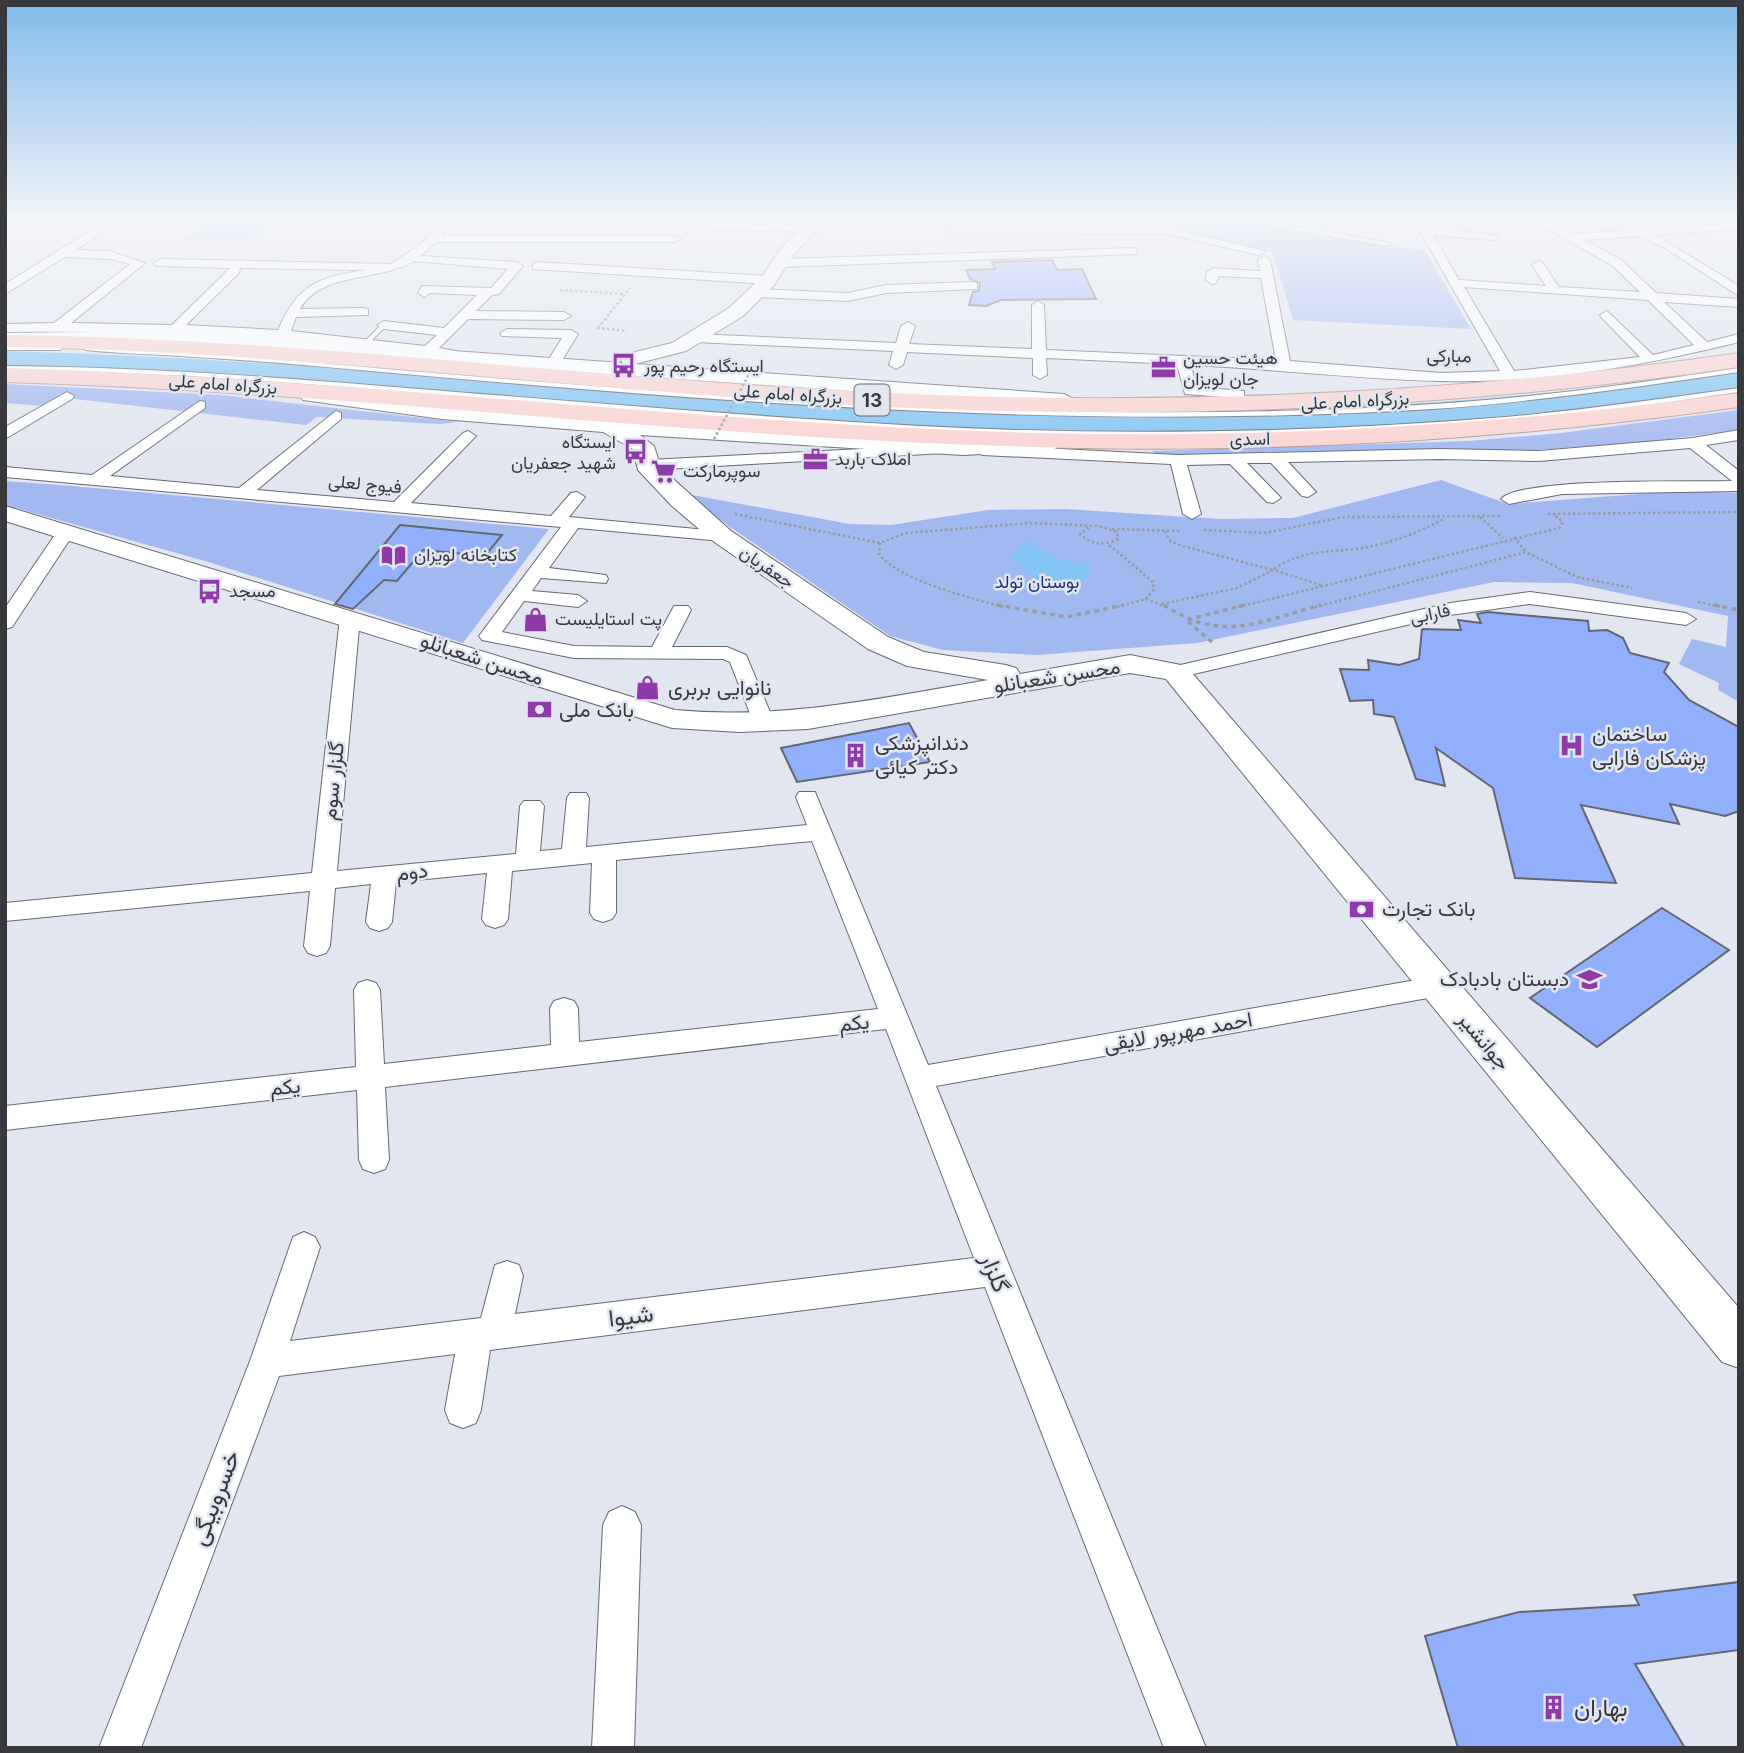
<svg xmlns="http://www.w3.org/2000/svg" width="1744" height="1753" viewBox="0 0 1744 1753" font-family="Inter,Vazirmatn,sans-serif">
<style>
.green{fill:#a2b8f0}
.water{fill:#85c5f3}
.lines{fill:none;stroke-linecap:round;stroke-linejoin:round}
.river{fill:#85c5f3;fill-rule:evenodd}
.building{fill:#92affc;stroke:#64676f;stroke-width:2}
.service-casing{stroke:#666a72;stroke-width:2}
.minor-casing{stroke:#666a72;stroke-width:2}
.secondary-casing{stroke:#666a72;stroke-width:2}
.trunk-casing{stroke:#b69797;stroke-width:2}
.path-far1{stroke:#989ba2;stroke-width:2.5;stroke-dasharray:2.5 2.5;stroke-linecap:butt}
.path{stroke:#989ba2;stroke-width:3.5;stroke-dasharray:4.5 4.5;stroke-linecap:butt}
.service{fill:#fff;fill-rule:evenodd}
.minor{fill:#fff;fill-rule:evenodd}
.secondary{fill:#fff;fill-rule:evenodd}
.trunk{fill:#fbd4d2;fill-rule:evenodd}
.path-bridge{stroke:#989ba2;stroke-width:2.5;stroke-dasharray:2.5 2.5;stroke-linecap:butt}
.labels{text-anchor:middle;stroke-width:5;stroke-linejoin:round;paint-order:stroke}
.far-street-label{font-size:18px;fill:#38393d;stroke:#e2e6f0}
.far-poi-label{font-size:18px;fill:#38393d;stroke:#e2e6f0;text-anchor:start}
.far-park-label{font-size:18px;fill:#1b3086;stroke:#e2e6f0}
.shield{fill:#e2e6f0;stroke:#6b6d73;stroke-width:2}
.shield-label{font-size:19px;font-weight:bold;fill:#38393d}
.street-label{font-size:21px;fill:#38393d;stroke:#e2e6f0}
.poi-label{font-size:21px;fill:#38393d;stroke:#e2e6f0;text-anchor:start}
.near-street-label{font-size:24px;fill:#38393d;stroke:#e2e6f0}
.near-poi-label{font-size:24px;fill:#38393d;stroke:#e2e6f0;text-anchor:start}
</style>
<rect width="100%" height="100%" fill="#e2e6f0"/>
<g class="green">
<path d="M206,221H270L252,239L186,240Z"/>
<path d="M1237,221L1251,226L1425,251L1471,329L1293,320L1273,253L1201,238L1180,227L1187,222Z"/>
<path d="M5,384L221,395L458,422L439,424L317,417L306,425L57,397L43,406L5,403Z"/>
<path d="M1739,410V430L1654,441L1537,450L1158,455L1152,451L1469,441L1561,433Z"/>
<path d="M1441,480L1508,504L1679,491L1739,493V702L1718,690L1719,683L1679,664L1692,639L1726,647L1728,616L1572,583L1494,582L1197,643L1037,655L943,650L890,636L730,527L687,494L850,524L891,525L988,510L1065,509L1220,519L1293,518Z"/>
<path d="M5,481L72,486L549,529L463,643L205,561L5,505Z"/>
</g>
<path class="water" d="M1027,540L1059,559L1091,565L1087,580C1045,589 1041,586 1011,556Z"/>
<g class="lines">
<path class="river" d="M5,351C326,359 644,399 964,411C1223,421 1482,405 1739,371V389C1482,425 1223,441 964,431C644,418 326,377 5,369Z"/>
</g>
<g class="building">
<path d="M1052,260L1057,270L1082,269L1096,299L1001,300L986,306L969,305L973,292L979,291L980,283L970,279L966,270L995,269L992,262Z"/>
<path d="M400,525L502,535L485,556L423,550L397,581L384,580L353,609L335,604Z"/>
<path d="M1488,612L1588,621L1589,631L1607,630L1623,638L1630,653L1669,663L1664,672L1689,700L1739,727V811L1725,816L1670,804L1679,824L1581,805L1616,883L1515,878L1493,788L1436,748L1445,786L1416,779L1394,717L1374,714L1373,700L1350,701L1340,669L1369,670L1368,660L1399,665L1419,659L1422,629L1461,630L1458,620L1481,623L1477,614Z"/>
<path d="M909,723L930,762L797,782L781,748Z"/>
<path d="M1662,908L1729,950L1597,1047L1530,998Z"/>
<path d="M1739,1582V1650L1635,1664L1685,1748H1458L1425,1636L1519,1612L1639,1605L1634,1595Z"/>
</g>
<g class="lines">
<defs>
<g id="service">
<path d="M382,324L387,325L370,342H366V340Z"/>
<path d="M5,346H60L63,348L60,350H5Z"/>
<path d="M88,347C216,353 342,365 470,376C638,390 807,402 976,409C1128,414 1281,414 1433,404C1536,398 1637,383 1739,368V372C1637,387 1535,402 1433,409C1075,431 716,402 360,370C304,365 249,360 194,357C158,354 121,354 86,350L85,349Z"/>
<path d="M5,366C148,367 290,378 432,390C595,403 757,417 920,426C1115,436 1311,433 1505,417C1583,410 1661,399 1739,388V392C1661,403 1583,415 1505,421C1311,438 1115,441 920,430C757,421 595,408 432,394C290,382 148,371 5,370Z"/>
</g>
<g id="minor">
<path d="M106,221H119L76,250L109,251L145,263L71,323L172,325L230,268L156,266L154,263L160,259L391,264L422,243L441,221H452L442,236H675L681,239L675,242H436L420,256L517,262L523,266L499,294L492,295L476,311L564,312L571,316L564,320L468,319L439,348L456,351V357L451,358C303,336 155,330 5,332V324L54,323L130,264L109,259L65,257L5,294V284ZM414,261L508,269L491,288L422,286L418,293L424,297L430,293L477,295L444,328L384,321L377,325L384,329L437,335L425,346L291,331L296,317L368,315V309L363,308L300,309C322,271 379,282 414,261ZM240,268L366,270C318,277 298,284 278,330L186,325L239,273Z"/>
<path d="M649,221L766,225L774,222L815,230C803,238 783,227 768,231L653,226L649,225Z"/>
<path d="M1241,221H1267L1391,243L1385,246Z"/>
<path d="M1414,221H1424L1429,228L1498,235L1500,237L1494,240L1433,235L1459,280L1546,286L1532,265L1538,261L1542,262L1559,287L1640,292L1613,266L1534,221H1548L1573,234L1739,223V229L1655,235L1739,286V296L1665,248L1639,236L1584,240L1621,260L1656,293L1739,299V307L1664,302L1707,342L1739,334V342C1643,366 1541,384 1440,381C1357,379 1274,369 1191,365L1196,387L1244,391V397L1239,398L1185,394L1177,364L1046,358L1047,375L1040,379L1033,375V358L907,352L903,365L896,369L889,365L893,351L695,342L688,338L695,334L896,343L901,326L908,322L915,326L909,344L1032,349V305L1038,301L1044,305L1046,350L1276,360L1261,278L1219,276L1216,283L1212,284L1206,280L1207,272L1213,268L1260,271L1258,260L1264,256L1270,260L1290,361L1441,373L1500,371ZM1464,287L1648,300L1694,345L1653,355L1607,311L1600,315L1602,318L1640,357L1514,371Z"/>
<path d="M951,228H1168L1265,251L1259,255L1167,234L947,233L945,231Z"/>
<path d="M1133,248L1137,250V254L781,267L775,263L781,259Z"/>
<path d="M537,262L769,276L775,280L769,284L533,269V263Z"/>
<path d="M973,282L977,283V289L886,293L848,301L755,297L749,293L755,289L848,293L886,285Z"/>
<path d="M507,329L571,330L578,334L558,367L553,368L546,364L562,338L502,336L500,333Z"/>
<path d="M67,392L74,396L72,399L5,439V427Z"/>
<path d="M200,401L205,402V408L110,476L239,488L336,411L341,413V419L257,490L394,502L463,433L468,431L476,436L473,439L411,503L551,516L571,493L577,492L585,497L569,517L728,532L731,536L728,540L722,541L578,528L549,568L606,575L608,579L606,583L541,578L532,591L578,595L587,601L578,607L524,601L502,632L574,646L652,647L674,606H688L691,610L672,647H727L746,655L775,724L764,730L756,729L730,662L723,659L574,658L482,640L479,636L482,632L561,527L5,477V467L92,475Z"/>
<path d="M1739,430V440L1706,445L1739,471V491L1562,494L1509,504L1501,499C1521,477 1694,482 1732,481L1690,448L1539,461L1440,459L1288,462L1316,492L1308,497L1302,496L1271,463H1247L1281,498L1273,503L1267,502L1230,464L1187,465L1201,514L1192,519L1183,514L1171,464L982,455L974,450L982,445L1178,455L1440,449L1539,451L1693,438Z"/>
<path d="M938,445L946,450L944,453L649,470L641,465L649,460Z"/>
<path d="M67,525L76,530L12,627L5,629V608L61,526Z"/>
<path d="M1530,592L1686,613L1696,619L1686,625L1530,604L1450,615L1176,678L1166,672L1176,666L1450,603Z"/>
<path d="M350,611L360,617L337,871L516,854L520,806L524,801H540L544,806L540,851L562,849L567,798L570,793H586L589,798L586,847L807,825L796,797L799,792H815L928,1065L1439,976L1448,979L1452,986L1448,993L1439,996L936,1086L1206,1748H1164L985,1287L490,1350L481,1410L476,1423L463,1428L450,1423L445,1410L455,1354L279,1376L141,1748H99L250,1361L293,1237L304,1232L315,1237L320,1247L290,1341L481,1318L495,1265L507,1261L519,1265L523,1276L515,1314L974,1258L886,1029L385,1087L389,1160L385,1169L374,1173L363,1169L359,1160L357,1090L5,1130V1106L356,1067L354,990L358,983L367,980L376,983L380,990L384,1064L551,1045L550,1008L554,1001L564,998L574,1001L578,1008L579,1042L878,1009L812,841L616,860V913L612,919L603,922L594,919L590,913L592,863L512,871L508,919L504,925L495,928L486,925L482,919L487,873L396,882L392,922L388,928L379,931L370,928L366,922L371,884L335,888L330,946L326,953L317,956L308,953L304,946L310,891L5,921V903L312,873L340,617Z"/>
<path d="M622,1506L635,1512L641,1525L634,1748H592L603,1525L609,1512Z"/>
</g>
<g id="secondary">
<path d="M810,221H827L793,255L775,284L743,316L686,351L635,364L1064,394L1075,400L1064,406L168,343L5,345V333L168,331L623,363L620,359L623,355L672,343L729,308L762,277L781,248Z"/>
<path d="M310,390L442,407L774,432L963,441L1061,438L1064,443L1053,450L963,455L640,435L654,446L661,468L731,531L888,637L924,652L1006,665L1016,668L1020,674L1130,655L1186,666L1739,1308V1368L1722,1362L1166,679L1130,673L808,729L740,732L672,728L5,521V506L675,710C782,720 883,698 988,680L907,666L868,649L713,541L672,506L638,470L633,449L603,432L442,419L303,400L300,396L303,392Z"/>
</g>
<g id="trunk">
<path d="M5,335C293,338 580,378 868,392C1160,407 1449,395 1739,353V367C1449,409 1160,421 868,406C580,391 293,351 5,347Z"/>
<path d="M5,368C349,378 690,423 1033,433C1270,439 1505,425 1739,393V407C1505,440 1270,454 1034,447C690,438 349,392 5,382Z"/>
</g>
</defs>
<use href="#service" class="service-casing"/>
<use href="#minor" class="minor-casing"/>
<use href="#secondary" class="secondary-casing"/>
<use href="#trunk" class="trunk-casing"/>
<g class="path-far1">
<path d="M560,290L625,294"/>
<path d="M597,328L627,331"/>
<path d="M598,328L630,288"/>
<path d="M735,514L880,543L906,533L1031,523L1098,526L1117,532L1118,539C1105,546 1091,545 1080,534L1091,526"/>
<path d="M1548,514L1739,512"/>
<path d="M1480,517L1503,538"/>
<path d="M1112,529L1181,531"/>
<path d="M1204,530L1265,533L1342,517L1501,516"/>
<path d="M1165,531L1169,540L1179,545L1273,570C1300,549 1330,553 1362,548C1391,543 1418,533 1444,519"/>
<path d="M1514,537L1526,552"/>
<path d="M880,543L879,554C900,581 969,597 1003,607"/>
<path d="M1109,545L1153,582L1154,589L1146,599"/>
<path d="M1698,602L1723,607"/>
<path d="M1162,604L1237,588L1273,570L1321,585"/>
<path d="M1117,607L1146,599L1166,607"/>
<path d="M1238,607L1559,528L1563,522L1553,514"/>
<path d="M1315,607L1526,552L1577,577L1632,588"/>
</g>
<g class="path">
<path d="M997,605L1066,617L1124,605"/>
<path d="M1164,605C1222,644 1260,621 1321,605"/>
<path d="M1714,605L1739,610"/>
<path d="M1212,642L1186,620L1245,605"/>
</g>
<use href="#service" class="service"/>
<use href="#minor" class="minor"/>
<use href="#secondary" class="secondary"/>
<use href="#trunk" class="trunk"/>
<path class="path-bridge" d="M714,439L749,374"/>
</g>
<linearGradient id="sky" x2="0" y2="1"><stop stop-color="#80bbec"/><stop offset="0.47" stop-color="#f2f4f8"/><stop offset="1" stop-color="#f2f4f8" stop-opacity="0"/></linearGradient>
<rect width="1744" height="466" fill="url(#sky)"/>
<defs>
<symbol id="bus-bare" viewBox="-9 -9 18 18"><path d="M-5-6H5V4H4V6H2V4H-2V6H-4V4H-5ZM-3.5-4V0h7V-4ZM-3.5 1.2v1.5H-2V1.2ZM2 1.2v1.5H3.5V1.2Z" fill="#8e3aa8" stroke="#e2e6f0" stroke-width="2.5" paint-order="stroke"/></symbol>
<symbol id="office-bare" viewBox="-9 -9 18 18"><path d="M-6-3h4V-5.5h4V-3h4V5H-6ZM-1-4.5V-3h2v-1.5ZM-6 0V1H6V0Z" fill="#8e3aa8" stroke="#e2e6f0" stroke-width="2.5" paint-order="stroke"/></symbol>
<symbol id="supermarket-bare" viewBox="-9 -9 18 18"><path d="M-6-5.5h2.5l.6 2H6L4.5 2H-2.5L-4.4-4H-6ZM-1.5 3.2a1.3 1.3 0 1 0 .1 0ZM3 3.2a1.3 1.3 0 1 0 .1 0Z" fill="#8e3aa8" stroke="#e2e6f0" stroke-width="2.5" paint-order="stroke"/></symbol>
<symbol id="library-bare" viewBox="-9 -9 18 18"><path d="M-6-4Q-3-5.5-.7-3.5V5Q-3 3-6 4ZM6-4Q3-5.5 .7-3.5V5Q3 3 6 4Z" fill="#8e3aa8" stroke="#e2e6f0" stroke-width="2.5" paint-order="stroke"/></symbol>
<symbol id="shop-bare" viewBox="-9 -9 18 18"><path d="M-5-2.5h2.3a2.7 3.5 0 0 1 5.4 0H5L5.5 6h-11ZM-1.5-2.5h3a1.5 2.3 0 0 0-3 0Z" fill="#8e3aa8" stroke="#e2e6f0" stroke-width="2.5" paint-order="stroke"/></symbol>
<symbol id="bank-bare" viewBox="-9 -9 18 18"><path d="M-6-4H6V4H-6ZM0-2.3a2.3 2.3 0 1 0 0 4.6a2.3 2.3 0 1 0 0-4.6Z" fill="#8e3aa8" stroke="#e2e6f0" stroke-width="2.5" paint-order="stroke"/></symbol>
<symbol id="hospital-bare" viewBox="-9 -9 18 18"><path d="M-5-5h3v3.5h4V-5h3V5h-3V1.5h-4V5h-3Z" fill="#8e3aa8" stroke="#e2e6f0" stroke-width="2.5" paint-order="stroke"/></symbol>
<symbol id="building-bare" viewBox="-9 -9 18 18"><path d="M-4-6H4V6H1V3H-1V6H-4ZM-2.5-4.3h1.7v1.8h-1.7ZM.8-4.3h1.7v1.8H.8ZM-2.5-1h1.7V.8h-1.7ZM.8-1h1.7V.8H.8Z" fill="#8e3aa8" stroke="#e2e6f0" stroke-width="2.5" paint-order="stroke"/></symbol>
<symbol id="school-bare" viewBox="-9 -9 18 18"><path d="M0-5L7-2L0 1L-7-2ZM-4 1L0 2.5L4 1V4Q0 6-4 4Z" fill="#8e3aa8" stroke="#e2e6f0" stroke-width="2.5" paint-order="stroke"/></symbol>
</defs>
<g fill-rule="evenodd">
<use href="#bus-bare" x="606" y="348" width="35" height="35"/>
<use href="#office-bare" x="1146" y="350" width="35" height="35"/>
<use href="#bus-bare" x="618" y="434" width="35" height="35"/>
<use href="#office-bare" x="798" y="442" width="35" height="35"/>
<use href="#supermarket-bare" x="646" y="454" width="35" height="35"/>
<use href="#library-bare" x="376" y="538" width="35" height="35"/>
<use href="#bus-bare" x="192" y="574" width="35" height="35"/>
<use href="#shop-bare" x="518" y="602" width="35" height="35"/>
<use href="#shop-bare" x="630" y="670" width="35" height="35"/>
<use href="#bank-bare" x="522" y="692" width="35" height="35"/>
<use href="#hospital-bare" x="1554" y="728" width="35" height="35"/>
<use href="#building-bare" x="838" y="738" width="35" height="35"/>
<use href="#bank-bare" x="1344" y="892" width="35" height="35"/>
<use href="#school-bare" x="1572" y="962" width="35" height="35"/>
<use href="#building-bare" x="1536" y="1690" width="35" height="35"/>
</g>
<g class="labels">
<g class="far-street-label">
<text transform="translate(1449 356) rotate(1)" y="6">مبارکی</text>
<text transform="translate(223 384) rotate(4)" y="6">بزرگراه امام علی</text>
<text transform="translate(788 394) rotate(4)" y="6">بزرگراه امام علی</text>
<text transform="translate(1355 401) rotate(-3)" y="6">بزرگراه امام علی</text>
<text transform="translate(1250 439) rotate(-1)" y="6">اسدی</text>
<text transform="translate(365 484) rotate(5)" y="6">فیوج لعلی</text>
<text transform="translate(767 567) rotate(34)" y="6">جعفریان</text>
<text transform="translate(1430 614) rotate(-12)" y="6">فارابی</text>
</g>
<g class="far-poi-label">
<text x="1183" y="364">هیئت حسین<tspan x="1183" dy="21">جان لویزان</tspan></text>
<text x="644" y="372">ایستگاه رحیم پور</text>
<text x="616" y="448" text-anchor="end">ایستگاه<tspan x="616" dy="21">شهید جعفریان</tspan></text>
<text x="835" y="465">املاک باربد</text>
<text x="683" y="477">سوپرمارکت</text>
<text x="414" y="561">کتابخانه لویزان</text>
<text x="229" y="597">مسجد</text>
<text x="555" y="625">پت استایلیست</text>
</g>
<g class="far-park-label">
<text x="1037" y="588">بوستان تولد</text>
</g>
<rect class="shield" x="854.5" y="384.5" width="35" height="31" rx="5"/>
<g class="shield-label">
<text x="872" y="407">13</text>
</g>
<g class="street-label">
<text transform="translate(482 659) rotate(18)" y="7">محسن شعبانلو</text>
<text transform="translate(1057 676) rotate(-9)" y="7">محسن شعبانلو</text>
<text transform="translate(333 781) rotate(-84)" y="7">گلزار سوم</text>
<text transform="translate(412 872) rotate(-6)" y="7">دوم</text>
<text transform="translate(854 1023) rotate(-7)" y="7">یکم</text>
<text transform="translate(1178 1032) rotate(-10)" y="7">احمد مهرپور لایقی</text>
<text transform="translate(1484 1041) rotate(50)" y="7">جوانشیر</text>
<text transform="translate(285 1087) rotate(-6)" y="7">یکم</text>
</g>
<g class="poi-label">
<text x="668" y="695">نانوایی بربری</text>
<text x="559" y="717">بانک ملی</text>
<text x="1592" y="741">ساختمان<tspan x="1592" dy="24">پزشکان فارابی</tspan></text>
<text x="875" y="750">دندانپزشکی<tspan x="875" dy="24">دکتر کیائی</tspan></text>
<text x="1382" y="916">بانک تجارت</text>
<text x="1569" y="986" text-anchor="end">دبستان بادبادک</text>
</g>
<g class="near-street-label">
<text transform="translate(995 1273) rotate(68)" y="8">گلزار</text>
<text transform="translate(631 1316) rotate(-7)" y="8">شیوا</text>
<text transform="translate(215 1498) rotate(-69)" y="8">خسروبیگی</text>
</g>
<g class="near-poi-label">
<text x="1574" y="1716">بهاران</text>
</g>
</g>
<rect width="1744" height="1753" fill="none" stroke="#38393d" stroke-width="14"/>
</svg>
